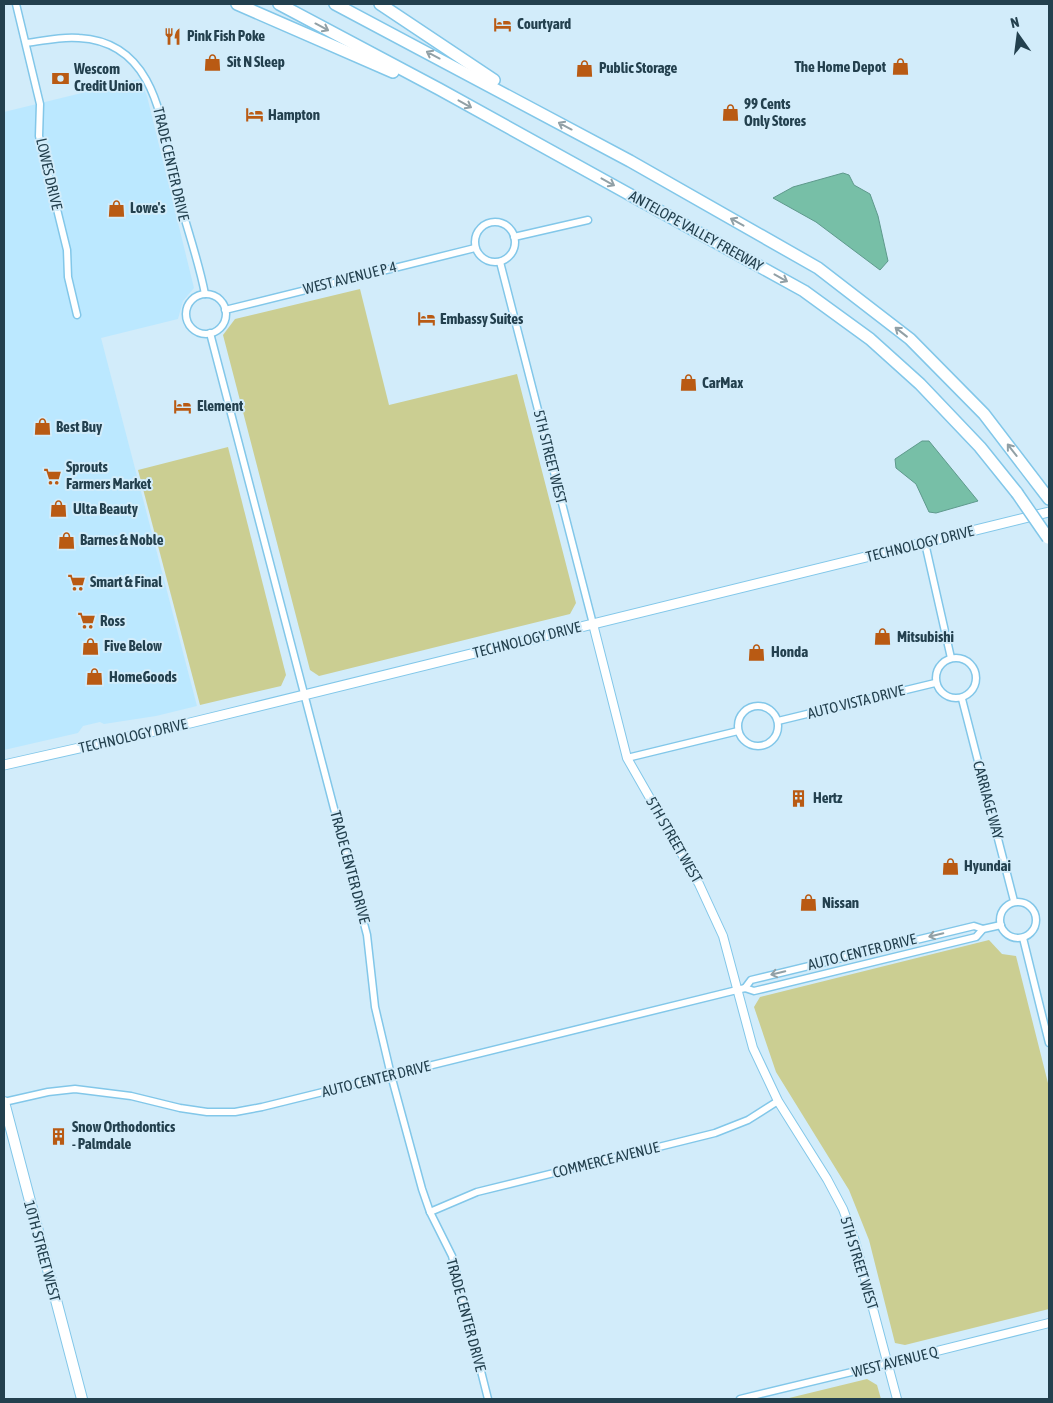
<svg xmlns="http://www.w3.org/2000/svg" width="1053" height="1403" viewBox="0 0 1053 1403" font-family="'Asap Condensed',sans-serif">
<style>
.built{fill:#bbe8ff}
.green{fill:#cbce92}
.water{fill:#77bfa7;stroke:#5e998c}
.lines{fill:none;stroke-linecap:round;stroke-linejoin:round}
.minor-casing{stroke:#82c7e9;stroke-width:9}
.tertiary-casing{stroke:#82c7e9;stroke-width:10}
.secondary-casing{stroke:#82c7e9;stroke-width:11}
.primary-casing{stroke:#82c7e9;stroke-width:12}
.motorway-casing{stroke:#82c7e9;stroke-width:14}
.minor{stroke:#fff;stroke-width:6}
.tertiary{stroke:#fff;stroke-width:8}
.secondary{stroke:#fff;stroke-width:9}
.primary{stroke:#fff;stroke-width:10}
.motorway{stroke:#fff;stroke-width:11}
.motorway-bridge-casing{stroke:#82c7e9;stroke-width:14;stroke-linecap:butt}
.motorway-bridge{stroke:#fff;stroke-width:11}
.oneway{stroke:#91a0a6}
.labels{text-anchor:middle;stroke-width:4;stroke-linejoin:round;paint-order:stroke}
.poi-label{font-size:15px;font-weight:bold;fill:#23404e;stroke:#d2ecfa;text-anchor:start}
.street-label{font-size:15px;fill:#23404e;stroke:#d2ecfa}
</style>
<rect width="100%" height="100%" fill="#d2ecfa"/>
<path class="built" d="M139,79L147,96L194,288L183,301L178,319L101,338L197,706L156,716L104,724L100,722L83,726L78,733L4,750V112Z"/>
<g class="green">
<path d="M360,289L389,405L517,374L576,603L570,614L319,676L310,670L223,335L235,319Z"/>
<path d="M228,447L286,675L281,686L200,705L138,470Z"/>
<path d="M989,940L1002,954L1016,956L1049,1087V1309L905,1345L895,1343L869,1240L849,1190L776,1072L754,1007L760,997Z"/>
<path d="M867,1379L877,1385L881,1399H785Z"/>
</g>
<g class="water">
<path d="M843,173L849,175L854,185L870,194L878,216L888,261L880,270L816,222L773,198L793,187Z"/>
<path d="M922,441H929L978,501L936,513L929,512L916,484L896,468L895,459Z"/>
</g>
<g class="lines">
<defs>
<g id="minor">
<path d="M16,4L40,104L39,136L67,250L68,277L77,315"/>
<path d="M26,43C44,41 61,36 79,38C157,42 162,125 175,183C184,221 198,257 205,294"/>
<circle cx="495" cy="242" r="20"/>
<path d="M514,237L588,220"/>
<path d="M500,262L593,624"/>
<circle cx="206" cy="314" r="20"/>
<path d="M225,310L475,248"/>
<path d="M210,333L367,935L375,1007L391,1075L422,1189L430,1212L452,1256L488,1399"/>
<path d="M925,543L951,658"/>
<circle cx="956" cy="678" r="20"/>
<path d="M962,699L1014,901"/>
<circle cx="758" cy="726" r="20"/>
<path d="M778,721L935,683"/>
<path d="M627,758L738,731"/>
<circle cx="1018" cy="920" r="18"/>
<path d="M1023,938L1049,1043"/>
<path d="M745,988L751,980L974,926L983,929"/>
<path d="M4,1102L48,1092L75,1089L131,1096L180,1108L207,1112H235L262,1107L745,988L754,991L976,937L983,929L1001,925"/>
<path d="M430,1212L477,1192L715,1133L748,1120L778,1101"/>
<path d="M740,1399L889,1363"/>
</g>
<g id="tertiary">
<path d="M593,624L627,758L699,884L723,936L753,1048L778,1101L827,1179L843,1209L855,1241L897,1399"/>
<path d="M889,1363L1049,1323"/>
</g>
<path id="secondary" d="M4,765L190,723L1049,512"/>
<path id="primary" d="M4,1102L82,1399"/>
<g id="motorway">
<path d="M237,4L393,72"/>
<path d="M279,4L439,89L804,291L870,339L920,384L980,447L1017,493"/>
<path d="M335,4L630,161L818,268L910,339L984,414L1049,499"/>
<path d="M380,4L494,80"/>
</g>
</defs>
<use href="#minor" class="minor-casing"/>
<use href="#tertiary" class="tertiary-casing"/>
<use href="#secondary" class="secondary-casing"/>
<use href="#primary" class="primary-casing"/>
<use href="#motorway" class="motorway-casing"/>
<use href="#minor" class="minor"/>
<use href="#tertiary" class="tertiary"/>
<use href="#secondary" class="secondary"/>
<use href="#primary" class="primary"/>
<use href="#motorway" class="motorway"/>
<defs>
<path id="motorway-bridge" d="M1017,493L1048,538"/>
</defs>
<use href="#motorway-bridge" class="motorway-bridge-casing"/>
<use href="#motorway-bridge" class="motorway-bridge"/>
</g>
<defs><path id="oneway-shaft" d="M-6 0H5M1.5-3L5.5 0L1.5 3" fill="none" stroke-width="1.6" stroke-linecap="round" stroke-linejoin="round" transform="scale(1.25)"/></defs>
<g class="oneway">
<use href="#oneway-shaft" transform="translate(322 27) rotate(28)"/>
<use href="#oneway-shaft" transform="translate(433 55) rotate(-152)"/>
<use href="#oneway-shaft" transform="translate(465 104) rotate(29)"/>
<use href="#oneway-shaft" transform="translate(565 126) rotate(-152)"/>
<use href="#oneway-shaft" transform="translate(608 182) rotate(29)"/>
<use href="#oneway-shaft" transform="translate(737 222) rotate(-151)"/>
<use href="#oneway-shaft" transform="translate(781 278) rotate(29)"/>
<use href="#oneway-shaft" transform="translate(901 332) rotate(-142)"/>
<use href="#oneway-shaft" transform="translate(1012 450) rotate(-128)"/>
<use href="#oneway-shaft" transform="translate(936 935) rotate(167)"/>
<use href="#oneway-shaft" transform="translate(778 973) rotate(166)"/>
</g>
<defs>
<symbol id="hotel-bare" viewBox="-9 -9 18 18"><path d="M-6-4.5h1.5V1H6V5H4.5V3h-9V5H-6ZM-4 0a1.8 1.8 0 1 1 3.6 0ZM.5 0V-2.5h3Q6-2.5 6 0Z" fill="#b95a13" stroke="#d2ecfa" stroke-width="2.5" paint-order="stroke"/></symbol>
<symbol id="restaurant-bare" viewBox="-9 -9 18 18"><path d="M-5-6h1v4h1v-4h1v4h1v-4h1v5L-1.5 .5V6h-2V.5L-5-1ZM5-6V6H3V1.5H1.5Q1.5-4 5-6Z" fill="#b95a13" stroke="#d2ecfa" stroke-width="2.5" paint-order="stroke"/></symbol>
<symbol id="shop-bare" viewBox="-9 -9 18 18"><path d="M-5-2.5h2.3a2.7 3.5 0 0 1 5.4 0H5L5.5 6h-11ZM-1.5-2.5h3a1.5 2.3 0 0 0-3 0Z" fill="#b95a13" stroke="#d2ecfa" stroke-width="2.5" paint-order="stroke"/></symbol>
<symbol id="bank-bare" viewBox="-9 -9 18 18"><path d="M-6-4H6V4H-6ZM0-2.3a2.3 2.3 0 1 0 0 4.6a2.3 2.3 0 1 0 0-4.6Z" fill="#b95a13" stroke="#d2ecfa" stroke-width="2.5" paint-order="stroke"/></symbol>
<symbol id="supermarket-bare" viewBox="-9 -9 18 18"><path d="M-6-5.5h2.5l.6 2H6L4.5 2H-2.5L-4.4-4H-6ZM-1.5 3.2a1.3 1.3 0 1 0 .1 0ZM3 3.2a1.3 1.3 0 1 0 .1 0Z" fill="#b95a13" stroke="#d2ecfa" stroke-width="2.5" paint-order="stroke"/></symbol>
<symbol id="building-bare" viewBox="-9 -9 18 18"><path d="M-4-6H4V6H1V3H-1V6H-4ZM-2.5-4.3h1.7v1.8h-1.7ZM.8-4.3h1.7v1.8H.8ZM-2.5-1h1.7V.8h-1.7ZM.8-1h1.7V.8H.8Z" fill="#b95a13" stroke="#d2ecfa" stroke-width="2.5" paint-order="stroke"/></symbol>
</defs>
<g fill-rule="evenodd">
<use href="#hotel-bare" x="490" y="12" width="25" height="25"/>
<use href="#restaurant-bare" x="160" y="24" width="25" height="25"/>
<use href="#shop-bare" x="200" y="50" width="25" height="25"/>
<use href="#shop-bare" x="888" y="54" width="25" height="25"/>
<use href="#shop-bare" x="572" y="56" width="25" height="25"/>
<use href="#bank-bare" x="48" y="66" width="25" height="25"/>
<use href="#shop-bare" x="718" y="100" width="25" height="25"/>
<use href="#hotel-bare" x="242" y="102" width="25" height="25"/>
<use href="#shop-bare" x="104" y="196" width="25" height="25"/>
<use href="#hotel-bare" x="414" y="306" width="25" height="25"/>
<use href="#shop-bare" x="676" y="370" width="25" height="25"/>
<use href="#hotel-bare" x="170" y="394" width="25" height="25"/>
<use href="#shop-bare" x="30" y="414" width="25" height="25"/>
<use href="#supermarket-bare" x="40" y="464" width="25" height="25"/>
<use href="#shop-bare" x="46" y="496" width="25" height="25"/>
<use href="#shop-bare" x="54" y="528" width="25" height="25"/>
<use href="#supermarket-bare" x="64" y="570" width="25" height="25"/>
<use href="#supermarket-bare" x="74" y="608" width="25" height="25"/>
<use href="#shop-bare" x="870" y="624" width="25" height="25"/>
<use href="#shop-bare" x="78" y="634" width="25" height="25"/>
<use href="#shop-bare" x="744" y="640" width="25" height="25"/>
<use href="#shop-bare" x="82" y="664" width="25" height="25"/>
<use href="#building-bare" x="786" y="786" width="25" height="25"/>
<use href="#shop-bare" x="938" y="854" width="25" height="25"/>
<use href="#shop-bare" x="796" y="890" width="25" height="25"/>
<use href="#building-bare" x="46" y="1124" width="25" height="25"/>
</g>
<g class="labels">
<g class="poi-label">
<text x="517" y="29">Courtyard</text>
<text x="187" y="41">Pink Fish Poke</text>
<text x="227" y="67">Sit N Sleep</text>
<text x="886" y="72" text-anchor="end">The Home Depot</text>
<text x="599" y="73">Public Storage</text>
<text x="74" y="74">Wescom<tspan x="74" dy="17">Credit Union</tspan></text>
<text x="744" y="109">99 Cents<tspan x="744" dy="17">Only Stores</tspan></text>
<text x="268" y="120">Hampton</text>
<text x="130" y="213">Lowe's</text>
<text x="440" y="324">Embassy Suites</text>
<text x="702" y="388">CarMax</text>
<text x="197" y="411">Element</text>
<text x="56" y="432">Best Buy</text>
<text x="66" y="472">Sprouts<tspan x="66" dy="17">Farmers Market</tspan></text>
<text x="73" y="514">Ulta Beauty</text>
<text x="80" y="545">Barnes &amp; Noble</text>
<text x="90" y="587">Smart &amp; Final</text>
<text x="100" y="626">Ross</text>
<text x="897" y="642">Mitsubishi</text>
<text x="104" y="651">Five Below</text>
<text x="771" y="657">Honda</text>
<text x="109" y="682">HomeGoods</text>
<text x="813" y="803">Hertz</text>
<text x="964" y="871">Hyundai</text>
<text x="822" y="908">Nissan</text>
<text x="72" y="1132">Snow Orthodontics<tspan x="72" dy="17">- Palmdale</tspan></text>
</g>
<g class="street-label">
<text transform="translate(171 164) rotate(77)" y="5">TRADE CENTER DRIVE</text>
<text transform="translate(49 174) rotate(77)" y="5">LOWES DRIVE</text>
<text transform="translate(696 231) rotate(29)" y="5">ANTELOPE VALLEY FREEWAY</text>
<text transform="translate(350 278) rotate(-14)" y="5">WEST AVENUE P 4</text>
<text transform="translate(550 457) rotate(76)" y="5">5TH STREET WEST</text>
<text transform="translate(920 544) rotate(-14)" y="5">TECHNOLOGY DRIVE</text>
<text transform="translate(527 640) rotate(-14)" y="5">TECHNOLOGY DRIVE</text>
<text transform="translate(856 702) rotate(-14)" y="5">AUTO VISTA DRIVE</text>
<text transform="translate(133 736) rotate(-13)" y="5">TECHNOLOGY DRIVE</text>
<text transform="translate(988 800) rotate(75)" y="5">CARRIAGE WAY</text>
<text transform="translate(674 840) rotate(60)" y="5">5TH STREET WEST</text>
<text transform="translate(350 867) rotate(75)" y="5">TRADE CENTER DRIVE</text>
<text transform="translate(862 952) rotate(-14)" y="5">AUTO CENTER DRIVE</text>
<text transform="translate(376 1079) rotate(-14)" y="5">AUTO CENTER DRIVE</text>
<text transform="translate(606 1160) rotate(-14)" y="5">COMMERCE AVENUE</text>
<text transform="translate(42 1251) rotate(75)" y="5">10TH STREET WEST</text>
<text transform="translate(859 1263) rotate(73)" y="5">5TH STREET WEST</text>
<text transform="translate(466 1315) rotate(75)" y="5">TRADE CENTER DRIVE</text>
<text transform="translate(895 1362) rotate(-14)" y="5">WEST AVENUE Q</text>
</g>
</g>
<rect width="1053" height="1403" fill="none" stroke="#23404e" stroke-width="10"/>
<g transform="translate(1018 35) rotate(346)" stroke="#d2ecfa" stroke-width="4" paint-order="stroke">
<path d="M0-4L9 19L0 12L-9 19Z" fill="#23404e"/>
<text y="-8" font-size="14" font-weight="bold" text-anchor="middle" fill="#23404e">N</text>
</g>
</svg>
